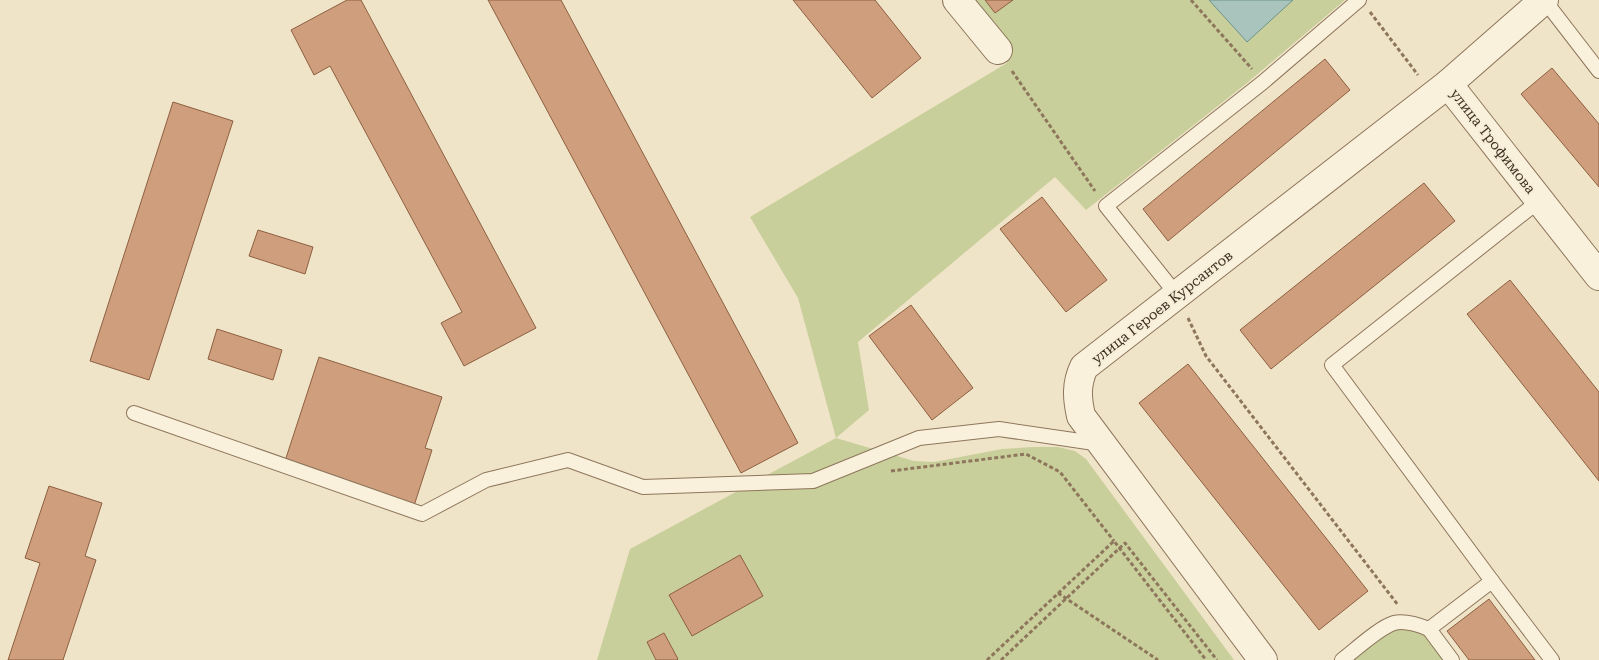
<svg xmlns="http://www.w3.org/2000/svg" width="1599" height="660" viewBox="0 0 1599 660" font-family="'Roboto Serif',serif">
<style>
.green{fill:#c9cf9b}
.water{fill:#a9c4bc;stroke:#6f938a}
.building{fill:#cf9f7d;stroke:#8d5f41}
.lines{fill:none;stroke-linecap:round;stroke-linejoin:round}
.service-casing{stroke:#8d765c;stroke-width:16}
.minor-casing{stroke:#8d765c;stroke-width:30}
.path{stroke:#8d765c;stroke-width:3;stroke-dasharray:4 2.5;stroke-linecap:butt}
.service{stroke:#faf1dc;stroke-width:14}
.minor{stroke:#faf1dc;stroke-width:28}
.labels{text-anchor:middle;stroke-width:4;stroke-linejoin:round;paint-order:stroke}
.street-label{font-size:14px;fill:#3d2e20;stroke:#f7eed8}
</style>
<rect width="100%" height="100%" fill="#f0e4c8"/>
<g class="green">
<path d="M963,0H1345L1247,83L1086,210L1055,177L858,342L869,410L836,438L914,461L934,462L1002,449L1033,447H1058L1075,451L1086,459L1234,660H597L630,549L836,438L798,298L750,217L1007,63L1001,47Z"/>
<path d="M1398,627L1426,632L1447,660H1351L1390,630Z"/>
</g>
<path class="water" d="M1209,0H1293L1247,42Z"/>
<g class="building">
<path d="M347,0H361L536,328L464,366L441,323L462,312L330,66L314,75L291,30Z"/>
<path d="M488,0H561L798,443L741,473Z"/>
<path d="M793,0H875L921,58L872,98Z"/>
<path d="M985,0H1013L995,13Z"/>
<path d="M1325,59L1350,90L1168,241L1143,209Z"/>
<path d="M1552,68L1599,124V187L1521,94Z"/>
<path d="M173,102L233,121L149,380L90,361Z"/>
<path d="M1424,183L1455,221L1271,369L1240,330Z"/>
<path d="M1042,197L1107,280L1066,312L1000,229Z"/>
<path d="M258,230L313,247L305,274L249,256Z"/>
<path d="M1510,280L1599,392V481L1467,314Z"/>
<path d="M911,305L973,388L932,420L869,336Z"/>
<path d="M217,329L282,350L273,380L208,359Z"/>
<path d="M319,357L442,397L425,448L432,450L412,512L285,461Z"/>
<path d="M1188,364L1368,591L1319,630L1139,403Z"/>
<path d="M49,486L102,503L85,556L96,560L63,660H8L40,563L25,558Z"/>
<path d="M740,555L763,596L692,636L669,595Z"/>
<path d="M1489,599L1535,660H1469L1447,631Z"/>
<path d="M664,633L678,659L677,660H656L647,642Z"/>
</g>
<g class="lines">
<defs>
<g id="service">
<path d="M1545,1L1599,71"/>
<path d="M1177,295L1106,206L1262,83L1359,0"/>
<path d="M134,413L422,514L486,480L568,460L643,487L813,481L919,438L999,429L1101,444"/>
<path d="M1492,581L1332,365L1540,200"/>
<path d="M1342,660C1355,650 1380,627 1394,623C1405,620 1419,625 1429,629"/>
<path d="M1452,660L1429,629L1492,581L1552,660"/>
</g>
<g id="minor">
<path d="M957,0L998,50"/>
<path d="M1544,0L1448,84L1599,276"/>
<path d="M1263,660L1081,416C1077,398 1076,384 1084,367L1448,84"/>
</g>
</defs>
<use href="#service" class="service-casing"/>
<use href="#minor" class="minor-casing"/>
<g class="path">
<path d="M1191,0L1252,69"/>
<path d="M1370,12L1418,75"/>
<path d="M1012,71L1095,191"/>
<path d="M1188,318L1206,356L1398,605"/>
<path d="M891,471L1026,454L1060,472L1114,541"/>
<path d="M1058,593L1158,660"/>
<path d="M987,660L1114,541L1206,660"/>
<path d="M1001,660L1125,543L1217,660"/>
</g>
<use href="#service" class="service"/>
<use href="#minor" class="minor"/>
</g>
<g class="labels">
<g class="street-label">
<text transform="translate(1493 141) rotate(52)" y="5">улица Трофимова</text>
<text transform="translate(1162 307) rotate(-38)" y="5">улица Героев Курсантов</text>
</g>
</g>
</svg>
